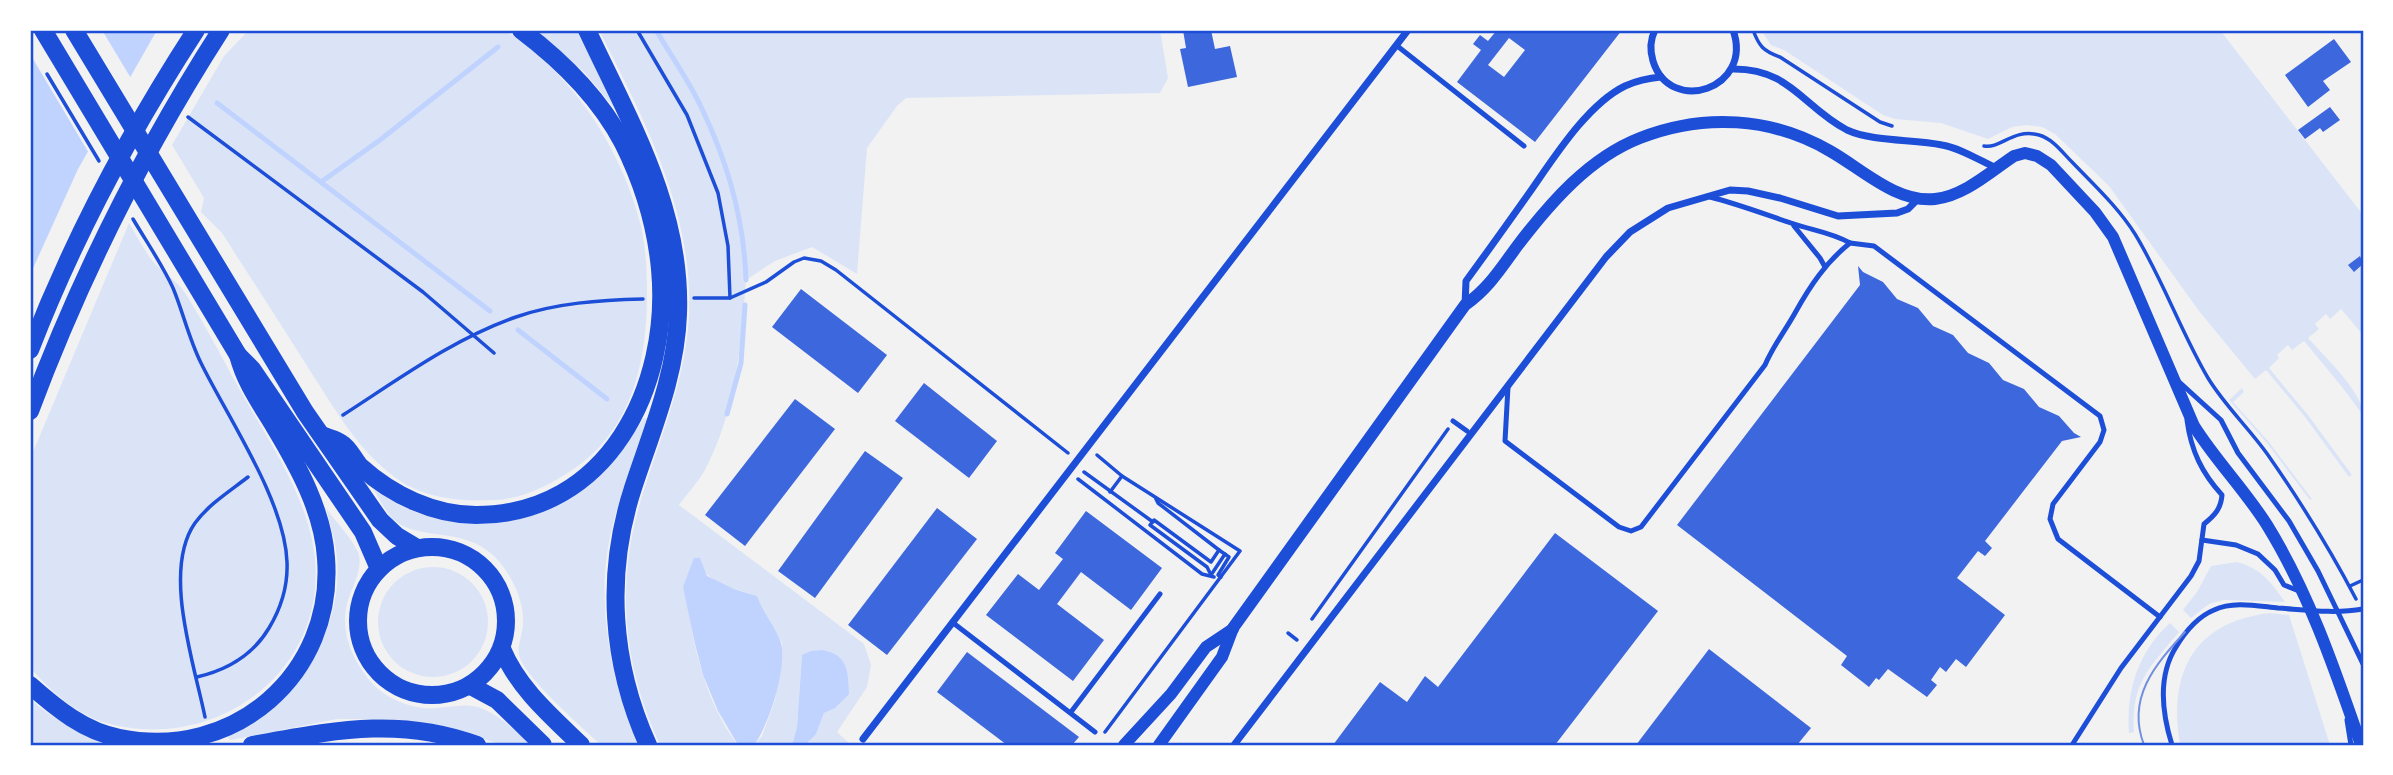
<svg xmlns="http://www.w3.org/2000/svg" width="2393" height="775" viewBox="0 0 2393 775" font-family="Signika,sans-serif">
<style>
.green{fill:#dbe4f7}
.water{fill:#bfd3fe}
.pier{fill:#f2f2f2}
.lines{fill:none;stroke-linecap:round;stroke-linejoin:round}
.stream{stroke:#bfd3fe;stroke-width:5}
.building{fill:#3d67dc;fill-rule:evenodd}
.path{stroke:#1d4ed8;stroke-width:3.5}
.service{stroke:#1d4ed8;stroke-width:5}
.minor{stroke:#1d4ed8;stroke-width:7}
.tertiary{stroke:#1d4ed8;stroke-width:12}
.trunk{stroke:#1d4ed8;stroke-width:18}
.tram{stroke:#7290e2;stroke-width:2}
.neatline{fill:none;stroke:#1d4ed8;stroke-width:2.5}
</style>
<rect width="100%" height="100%" fill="#f2f2f2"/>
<g class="green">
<path d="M249,30C312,30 376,30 439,30C454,30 489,26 502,30C520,36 553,68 565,82C601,122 628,174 641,226C646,248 647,273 647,295C647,361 632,429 575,468C550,485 524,499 494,500C459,502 420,498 392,475C355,447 332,404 307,366C279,321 250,277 222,233L201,212L204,198L172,145L224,56Z"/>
<path d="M536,30H579L616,110L585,73Z"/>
<path d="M599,30H1160L1168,78L1160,93L906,98L897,106L867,148L857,274L812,247L775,261L746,280C741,346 736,411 705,470C698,482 687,494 679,505L864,644L871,665L867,687L837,732L851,745H805L816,733L824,713L835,707L802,655L797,727L792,745H754L762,736L775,700L782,643L756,596C738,588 714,587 703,569L683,587C689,607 691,626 695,646C703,680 716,717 738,745H660C622,662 615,581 643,493C662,433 686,378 689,314C693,210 644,120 599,30Z"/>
<path d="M1761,30H2220L2363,215V335L2341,309L2330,319L2326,314L2315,324L2319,329L2308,338C2324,356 2363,392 2363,415L2342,387L2304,341L2292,350L2288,345L2277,355L2279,358L2269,368L2308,415L2352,475L2349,477L2305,417L2266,370L2255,379L2199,311L2109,186L2055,134L2042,127L2027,125L2012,127L1988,139L1941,123L1895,119L1883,115L1784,50L1771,45Z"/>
<path d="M129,223C136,235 143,248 151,259C161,272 177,280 185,293C205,324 222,358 240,390C269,442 309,498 315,559C326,674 213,753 106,723C76,714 49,690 30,667V459Z"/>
<path d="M2242,388L2244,392L2233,402L2268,441L2312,499L2310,500L2267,443L2229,400Z"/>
<path d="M644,418L649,419C631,468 608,521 605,574C602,628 615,696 640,745H601C584,729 523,676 519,655C517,645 523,633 523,623C524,599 510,572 494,556C463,526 417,541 394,520C385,512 378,495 370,485C380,492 391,501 402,506C424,518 449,522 475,523C554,526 604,480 644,418Z"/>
<path d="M326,508C336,522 351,537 358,552C365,570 348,592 346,609C341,636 355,664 372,683C384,697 406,706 424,708C444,710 464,701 483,709C502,717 516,731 530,745H502L453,729L395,719H337L231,740L227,737C296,702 347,630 336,550C334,536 329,522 326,508Z"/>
<path d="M2236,562C2260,567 2272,583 2285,602L2224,600L2209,604L2191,618L2183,610L2197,592L2211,566Z"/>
<circle cx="433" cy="622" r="55"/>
<path d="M2270,613L2289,615L2330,745H2180C2168,673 2193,622 2270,613Z"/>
<path d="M2170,623L2179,632C2149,668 2131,683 2134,732L2129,733C2126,690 2138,652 2170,623Z"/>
<path d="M30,699C55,721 82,735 115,745H30Z"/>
</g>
<g class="water">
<path d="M30,30H157L78,169L30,275Z"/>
<path d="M694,558H700L707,576L734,589L757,596C763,612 774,625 780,640C789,663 769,726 754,745H738L718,711L703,675L695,644L683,587Z"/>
<path d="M822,650C848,655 848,670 849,694L835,708L824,713L816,734L805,745H792L797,727L802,655L811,651Z"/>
</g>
<path class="pier" d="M30,30H102L132,80L90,155L30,54Z"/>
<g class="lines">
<g class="stream">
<path d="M656,30C671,56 690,82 702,109C728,163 744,220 746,280"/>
<path d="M217,103L490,311"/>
<path d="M321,182L380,140L498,47"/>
<path d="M518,330L607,399"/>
<path d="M727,414L741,363L745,305"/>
</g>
</g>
<g class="building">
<path d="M1183,30H1211L1215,49L1230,46L1237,77L1188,87L1180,49L1186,48Z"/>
<path d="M1497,30H1622L1535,142L1457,82L1481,50L1473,44L1480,35L1488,41ZM1509,38L1525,50L1504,77L1488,65Z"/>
<path d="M2334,39L2351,62L2323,81L2330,90L2308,107L2285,75Z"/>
<path d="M2330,107L2340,120L2323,132L2320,128L2305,139L2298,130Z"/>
<path d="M2360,256L2363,264L2354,272L2348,265Z"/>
<path d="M1858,266L1863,272L1883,282L1897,299L1918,308L1933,326L1953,335L1968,353L1989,363L2003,380L2024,389L2039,407L2059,416L2074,433L2081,437L2062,441L1985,541L1992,548L1985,556L1978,551L1957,578L2005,615L1966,667L1956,659L1946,672L1940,667L1931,680L1937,685L1927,697L1888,669L1879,680L1876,678L1869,687L1841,665L1847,656L1677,525L1860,285Z"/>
<path d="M801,289L887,355L858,393L772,327Z"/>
<path d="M924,383L997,441L969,478L895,421Z"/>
<path d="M795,399L835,429L745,546L705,515Z"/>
<path d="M865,451L903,478L815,598L778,571Z"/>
<path d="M937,508L977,539L887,655L848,625Z"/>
<path d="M1086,511L1162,568L1131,610L1081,572L1057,604L1104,640L1073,681L986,615L1018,574L1039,590L1063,559L1055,553Z"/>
<path d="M1555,533L1658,611L1555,745H1333L1380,682L1407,702L1425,676L1438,687Z"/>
<path d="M1709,649L1811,728L1797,745H1636Z"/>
<path d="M967,652L1079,737L1072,745H1007L937,692Z"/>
</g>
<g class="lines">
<g class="path">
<path d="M637,30L687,115L718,193L728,246L730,298"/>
<path d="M1753,30C1759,46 1763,51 1780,57L1880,122L1892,126"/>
<path d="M47,74L99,161"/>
<path d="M188,117L423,292L494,353"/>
<path d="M1984,146C2001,149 2013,128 2039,135C2053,139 2062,152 2072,162C2094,185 2118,207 2135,234C2163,280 2181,332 2208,378C2225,406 2249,428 2268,455C2300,501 2330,549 2356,599"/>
<path d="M133,219C146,241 162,264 173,288C183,312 189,339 201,363C228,418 285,501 287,562C288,585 281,608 269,628C253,655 227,670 197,677"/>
<path d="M694,298H730L766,282L794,262L804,258L821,261L836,270L1068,453"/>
<path d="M343,415C399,379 453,339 516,317C555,303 601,300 643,299"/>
<path d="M1097,455L1122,476"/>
<path d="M1084,472L1153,522"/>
<path d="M1078,479L1202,574L1214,577"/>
<path d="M1156,499L1158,503L1219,550L1211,562L1154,520L1150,525L1207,567L1211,575L1225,554"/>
<path d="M1219,550L1229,557L1218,575L1221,577"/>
<path d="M2350,586L2363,580"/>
<path d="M1312,619L1448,429"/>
<path d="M1288,633L1297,640"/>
<path d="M205,717C194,663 162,570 195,523C209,504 230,491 248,477"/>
<path d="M1105,732L1240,551L1122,476L1110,492"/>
</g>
<g class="service">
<path d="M1396,45L1524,146"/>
<path d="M1710,197C1738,204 1764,214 1791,223C1810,230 1831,232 1850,243"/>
<path d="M1794,226L1820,258L1825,267"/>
<path d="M2177,380L2221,420L2238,453L2289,521L2318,571L2363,664"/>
<path d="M1508,387L1505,441L1619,527L1631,531L1641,527L1765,365C1773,346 1785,331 1795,313C1810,286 1826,262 1850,243L1874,246L2100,416L2104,430L2100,442L2053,504L2050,519L2058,539L2160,617"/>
<path d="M1453,421L1467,431"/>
<path d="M2202,540L2236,545L2258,554L2275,570L2284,585L2299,591"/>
<path d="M952,622L1095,732"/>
<path d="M1071,712L1160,594"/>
<path d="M2347,720L2351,745"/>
<path d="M2072,745L2121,668L2191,576L2199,561L2204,524C2214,516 2221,509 2222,495C2202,473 2191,451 2187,420"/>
<path d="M2172,745C2162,713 2157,677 2176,647C2185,632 2197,617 2214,610C2233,601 2257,606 2278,608C2306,610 2335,614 2363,609"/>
</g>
<g class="minor">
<path d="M1655,30C1650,40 1650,51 1653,61C1670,116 1754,89 1733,30"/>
<path d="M1732,69C1790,68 1803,107 1847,130C1873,142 1913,139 1942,145C1960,148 1979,160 1996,168"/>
<path d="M1465,305L1466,281C1488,251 1510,220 1532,189C1555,156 1588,104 1625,86C1636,81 1649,78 1661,77"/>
<path d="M863,739L1408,30"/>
<path d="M1234,745L1606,257L1630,232L1668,208L1730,190L1748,191L1780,198L1838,216L1897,213L1908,209L1918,199"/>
</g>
<g class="tertiary">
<path d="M1124,745L1171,694L1206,647L1233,629"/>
<path d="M1159,745L1222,657L1233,628L1465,305C1489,288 1501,268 1518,245C1551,202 1589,158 1640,138C1703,113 1772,117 1830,151C1862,169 1896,203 1935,199C1964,196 1990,172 2014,156L2025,153L2037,156L2051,165L2095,212L2113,237L2194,426C2216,461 2245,490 2267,525C2309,593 2335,670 2361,745"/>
</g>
<g class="trunk">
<path d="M43,30L238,355L252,369L363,532L379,569"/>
<path d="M74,30L305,412L380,520L397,536L417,548"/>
<path d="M587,30C630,122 682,209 678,314C676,375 652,430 633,488C605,574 611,663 648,745"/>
<path d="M30,350C73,239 131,130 196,30"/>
<path d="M30,411C80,277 144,150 221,30"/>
<path d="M322,435C328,438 336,439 341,443C350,448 354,460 361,467C392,495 434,515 476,515C608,515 671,386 660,269C656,226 642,181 623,143C599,97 562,61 521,30"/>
<circle cx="432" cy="621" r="74"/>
<path d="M502,649C518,688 551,716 581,745"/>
<path d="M30,685C56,708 85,732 120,738C234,761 335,674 326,558C323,511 298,466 274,426C260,403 245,382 238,355"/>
<path d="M471,686L497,700L543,745"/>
<path d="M252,745C332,731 398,716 477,745"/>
</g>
<path class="tram" d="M2144,745C2126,698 2155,665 2185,632"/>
</g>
<rect width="2393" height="775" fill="none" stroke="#ffffff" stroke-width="63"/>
<rect x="32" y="32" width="2330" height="712" class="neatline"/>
</svg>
